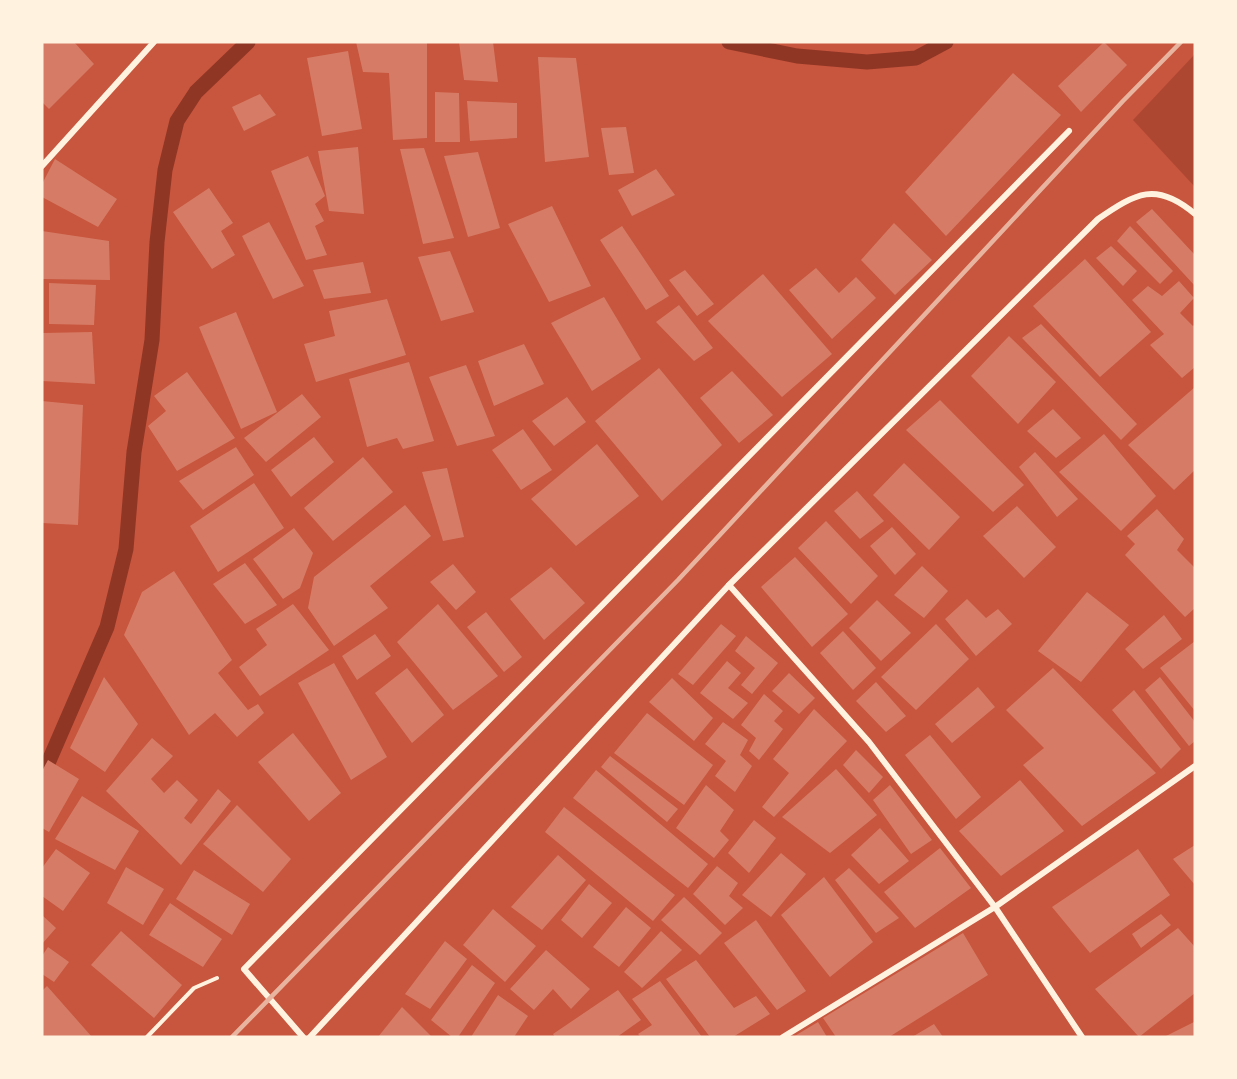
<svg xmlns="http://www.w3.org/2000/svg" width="1237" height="1079" viewBox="0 0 1237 1079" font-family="'Titillium Web',sans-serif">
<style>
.green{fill:#ae4732}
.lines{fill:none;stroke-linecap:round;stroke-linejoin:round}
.stream{stroke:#8f3625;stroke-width:15}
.building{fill:#d67c66}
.path{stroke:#fff3e0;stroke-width:4}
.minor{stroke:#fff3e0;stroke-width:6}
.rail{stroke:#e9b49f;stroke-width:4.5}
</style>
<rect width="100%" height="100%" fill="#c8553d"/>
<path class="green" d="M1195,54V187L1133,120Z"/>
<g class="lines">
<g class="stream">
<path d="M729,42L797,56L867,62L916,58L946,42"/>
<path d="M42,777L107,627L126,549L134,452L152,340L157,242L165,170L177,121L196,92L248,42"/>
</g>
</g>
<g class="building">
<path d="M42,42H74L94,64L49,109L42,102Z"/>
<path d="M356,42H427V138L393,140L389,73L363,72Z"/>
<path d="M459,42H493L498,82L464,80Z"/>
<path d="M1104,42L1127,65L1081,112L1058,86Z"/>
<path d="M348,51L362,129L322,136L307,58Z"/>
<path d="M538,57L576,58L589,157L545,162Z"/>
<path d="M1013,73L1061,115L946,236L905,192Z"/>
<path d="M435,92L459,93L460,142H435Z"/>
<path d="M260,94L276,115L244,131L232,107Z"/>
<path d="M467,101L517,103V138L470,141Z"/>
<path d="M626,127L634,173L609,175L601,128Z"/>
<path d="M358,147L364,214L329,211L318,151Z"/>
<path d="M424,148L454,238L423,244L400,149Z"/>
<path d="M478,152L500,228L468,237L444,156Z"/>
<path d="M308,156L325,196L315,204L324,221L315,226L327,255L306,260L271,171Z"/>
<path d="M55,159L117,199L98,227L42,197V184Z"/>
<path d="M656,169L675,195L632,216L618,190Z"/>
<path d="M209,188L233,223L221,231L235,255L212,269L173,212Z"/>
<path d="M552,206L591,286L549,302L508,224Z"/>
<path d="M1152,209L1195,255V286L1136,222Z"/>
<path d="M269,222L304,286L273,299L242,236Z"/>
<path d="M894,223L932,260L895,295L861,260Z"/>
<path d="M622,226L669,296L646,310L600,240Z"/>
<path d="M1130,226L1173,271L1160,284L1117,241Z"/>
<path d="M42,231L109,241L110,280L42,279Z"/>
<path d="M1111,246L1137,271L1123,286L1096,258Z"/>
<path d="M450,251L474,312L441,321L418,257Z"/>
<path d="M1085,259L1151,332L1100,377L1033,306Z"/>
<path d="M363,262L371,293L324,299L313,270Z"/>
<path d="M816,268L839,293L856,277L876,298L832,339L789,290Z"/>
<path d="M685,270L714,304L697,316L669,280Z"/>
<path d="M763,274L832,354L782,397L708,321Z"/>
<path d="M1179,281L1194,298L1180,313L1193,326L1195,324V367L1182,378L1150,345L1164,334L1132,300L1148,286L1162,296Z"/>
<path d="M49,283L96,285L94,325L49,324Z"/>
<path d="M604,297L641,359L592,391L551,323Z"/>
<path d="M387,299L406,355L316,382L304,344L335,336L329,311Z"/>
<path d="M679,305L713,348L694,361L656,322Z"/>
<path d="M236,312L277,412L241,429L199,327Z"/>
<path d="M1041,324L1137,424L1121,440L1022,338Z"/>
<path d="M92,332L95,384L42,381V333Z"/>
<path d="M1009,336L1056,382L1018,424L971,376Z"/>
<path d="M524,344L544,384L494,406L478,361Z"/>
<path d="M409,362L434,441L403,449L397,438L367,447L349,379Z"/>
<path d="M466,365L495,436L457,446L429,377Z"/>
<path d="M659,368L722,445L662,501L595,421Z"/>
<path d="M732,371L773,415L739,443L700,398Z"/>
<path d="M187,372L235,438L177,471L148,426L166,411L154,396Z"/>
<path d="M1195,387V470L1174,490L1128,445Z"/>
<path d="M302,394L321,417L266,462L244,438Z"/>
<path d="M567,397L586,422L554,446L532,421Z"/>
<path d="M940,400L1024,485L993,512L906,430Z"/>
<path d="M42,401L83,405L78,525L42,523Z"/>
<path d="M1053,409L1081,438L1056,458L1027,431Z"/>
<path d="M523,429L552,470L521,490L492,450Z"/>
<path d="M1104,434L1156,496L1121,531L1059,472Z"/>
<path d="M314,437L334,462L291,497L271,470Z"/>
<path d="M597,444L639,496L576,546L531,499Z"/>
<path d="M236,447L254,475L203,510L179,481Z"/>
<path d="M1035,452L1078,499L1057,517L1019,467Z"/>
<path d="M363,457L393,492L333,541L304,508Z"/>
<path d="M904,463L960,517L929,550L873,495Z"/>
<path d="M447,468L464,537L443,541L422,472Z"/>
<path d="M254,483L284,528L218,572L190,526Z"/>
<path d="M857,491L884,521L860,539L834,511Z"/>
<path d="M405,505L431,536L370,586L388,608L334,646L308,608L314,577Z"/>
<path d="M1017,506L1056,547L1024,578L983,536Z"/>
<path d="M1157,509L1184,539L1177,550L1195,568V608L1185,617L1125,555L1135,544L1127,536Z"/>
<path d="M826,521L878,576L851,604L798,548Z"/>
<path d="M892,527L916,554L895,575L870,546Z"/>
<path d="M294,528L313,553L300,588L283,599L253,559Z"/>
<path d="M795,557L848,614L812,647L761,587Z"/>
<path d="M245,563L277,605L245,624L213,584Z"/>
<path d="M453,564L476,592L456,610L430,582Z"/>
<path d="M922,566L948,591L924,618L894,595Z"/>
<path d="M551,567L585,603L544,640L510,599Z"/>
<path d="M174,571L232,660L218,673L248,710L258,704L264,713L237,737L215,713L189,735L124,635L142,592Z"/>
<path d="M1087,592L1129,625L1081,682L1038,651Z"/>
<path d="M967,599L986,618L998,609L1012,624L976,656L945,619Z"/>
<path d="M877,600L911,633L881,661L849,628Z"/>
<path d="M293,604L329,650L260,696L239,667L267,645L256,629Z"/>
<path d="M438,604L498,676L453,710L397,642Z"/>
<path d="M486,612L522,657L504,672L467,627Z"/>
<path d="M1164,615L1182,639L1143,669L1125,649Z"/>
<path d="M721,624L736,636L693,685L678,674Z"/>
<path d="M936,624L969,659L916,710L881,677Z"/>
<path d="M843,631L876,668L853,690L820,653Z"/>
<path d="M375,634L391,656L357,680L342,656Z"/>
<path d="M746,636L778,663L752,694L741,685L755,668L735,651Z"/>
<path d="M1195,641V711L1160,668Z"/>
<path d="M727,661L741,673L728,688L748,703L733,719L700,693Z"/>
<path d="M334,663L387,757L351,780L298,683Z"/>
<path d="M407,668L444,715L412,743L375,693Z"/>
<path d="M1053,668L1156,773L1082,826L1023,765L1044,748L1006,710Z"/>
<path d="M789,673L815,698L799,714L772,691Z"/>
<path d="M104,677L138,724L105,772L70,748Z"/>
<path d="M1160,677L1195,722V741L1189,746L1145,690Z"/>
<path d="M672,678L713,718L694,741L649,702Z"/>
<path d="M876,682L906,716L886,732L856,701Z"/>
<path d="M978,687L995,707L952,743L935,724Z"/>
<path d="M1134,690L1181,749L1161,769L1112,710Z"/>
<path d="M764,694L783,711L774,721L783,729L759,760L749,751L756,738L741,725Z"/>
<path d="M814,709L847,741L774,817L762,807L789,773L773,759Z"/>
<path d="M647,713L713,765L684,805L614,753Z"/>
<path d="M723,722L748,740L740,755L752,766L735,792L715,776L726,761L705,744Z"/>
<path d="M293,733L341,793L309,821L258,762Z"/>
<path d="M930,735L981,797L956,819L905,755Z"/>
<path d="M152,738L173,756L151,779L164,793L177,780L198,800L184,818L191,824L218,789L231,801L181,865L106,791Z"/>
<path d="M856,750L883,777L869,793L843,765Z"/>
<path d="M610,756L678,809L667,822L601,767Z"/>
<path d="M48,760L79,779L49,832L42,828V771Z"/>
<path d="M836,769L877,815L830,853L782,817Z"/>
<path d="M596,770L708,864L688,888L573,798Z"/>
<path d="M1020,780L1064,831L1001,876L959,831Z"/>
<path d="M706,785L734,810L720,831L729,840L714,858L676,828Z"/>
<path d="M890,785L932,840L911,854L873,800Z"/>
<path d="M82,796L139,831L115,870L55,839Z"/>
<path d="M237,805L291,859L263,892L203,844Z"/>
<path d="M564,807L675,895L653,921L545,832Z"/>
<path d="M754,820L776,838L749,873L728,853Z"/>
<path d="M880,828L909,861L879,884L851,855Z"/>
<path d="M1195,845V885L1173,859Z"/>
<path d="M940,848L971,888L915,928L884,892Z"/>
<path d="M56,849L90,873L63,911L42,896V868Z"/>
<path d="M1138,849L1170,895L1090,953L1052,907Z"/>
<path d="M781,853L806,874L771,917L742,895Z"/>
<path d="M558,855L586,880L542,930L511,907Z"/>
<path d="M717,866L738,883L729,896L743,908L725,925L693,894Z"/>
<path d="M126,867L164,889L143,925L107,903Z"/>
<path d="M849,868L899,918L876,933L835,880Z"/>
<path d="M194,870L250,904L232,935L176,899Z"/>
<path d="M824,877L873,942L830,977L781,915Z"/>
<path d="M589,884L612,903L582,938L561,920Z"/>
<path d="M684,897L722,933L700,955L661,920Z"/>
<path d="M170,903L222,939L203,967L149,935Z"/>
<path d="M626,907L651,928L619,967L593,947Z"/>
<path d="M493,909L536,946L505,982L463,945Z"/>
<path d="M1161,914L1171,925L1141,948L1132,934Z"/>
<path d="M42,915L56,928L42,944Z"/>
<path d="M756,920L806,991L777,1010L724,943Z"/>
<path d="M1178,928L1195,947V993L1139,1037L1095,989Z"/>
<path d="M121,931L182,985L154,1018L91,965Z"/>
<path d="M661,931L682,950L642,988L624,972Z"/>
<path d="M963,933L988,975L889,1037H836L823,1018Z"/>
<path d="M445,941L467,959L430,1009L405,994Z"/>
<path d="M48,947L69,962L54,982L42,974V956Z"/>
<path d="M546,950L590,989L571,1009L553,989L534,1010L510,989Z"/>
<path d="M696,960L734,1008L756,996L770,1014L733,1037H710L666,979Z"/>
<path d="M472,965L495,983L458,1037H452L431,1020Z"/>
<path d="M660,981L702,1037H641L638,1034L652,1025L632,999Z"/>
<path d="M47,986L92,1037H42V991Z"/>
<path d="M618,990L641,1020L617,1037H555L553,1034Z"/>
<path d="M498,995L528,1016L514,1037H471Z"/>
<path d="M402,1007L432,1037H378Z"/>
<path d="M818,1022L827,1037H793Z"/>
<path d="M1194,1022L1195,1037H1164Z"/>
<path d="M934,1024L943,1037H912Z"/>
</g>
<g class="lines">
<path class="path" d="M147,1037L194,988L217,978"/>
<g class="minor">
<path d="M42,166L154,42"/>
<path d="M729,585L869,742L995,907L1082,1037"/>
<path d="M303,1037L244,969L1069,131"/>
<path d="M310,1037L729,585L1098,219C1136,193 1156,181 1195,214"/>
<path d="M783,1037L995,907L1195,766"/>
</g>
<path class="rail" d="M232,1037L678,580L1123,101L1181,42"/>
</g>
<rect width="1237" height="1079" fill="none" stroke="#fff3e0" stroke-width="87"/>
</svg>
